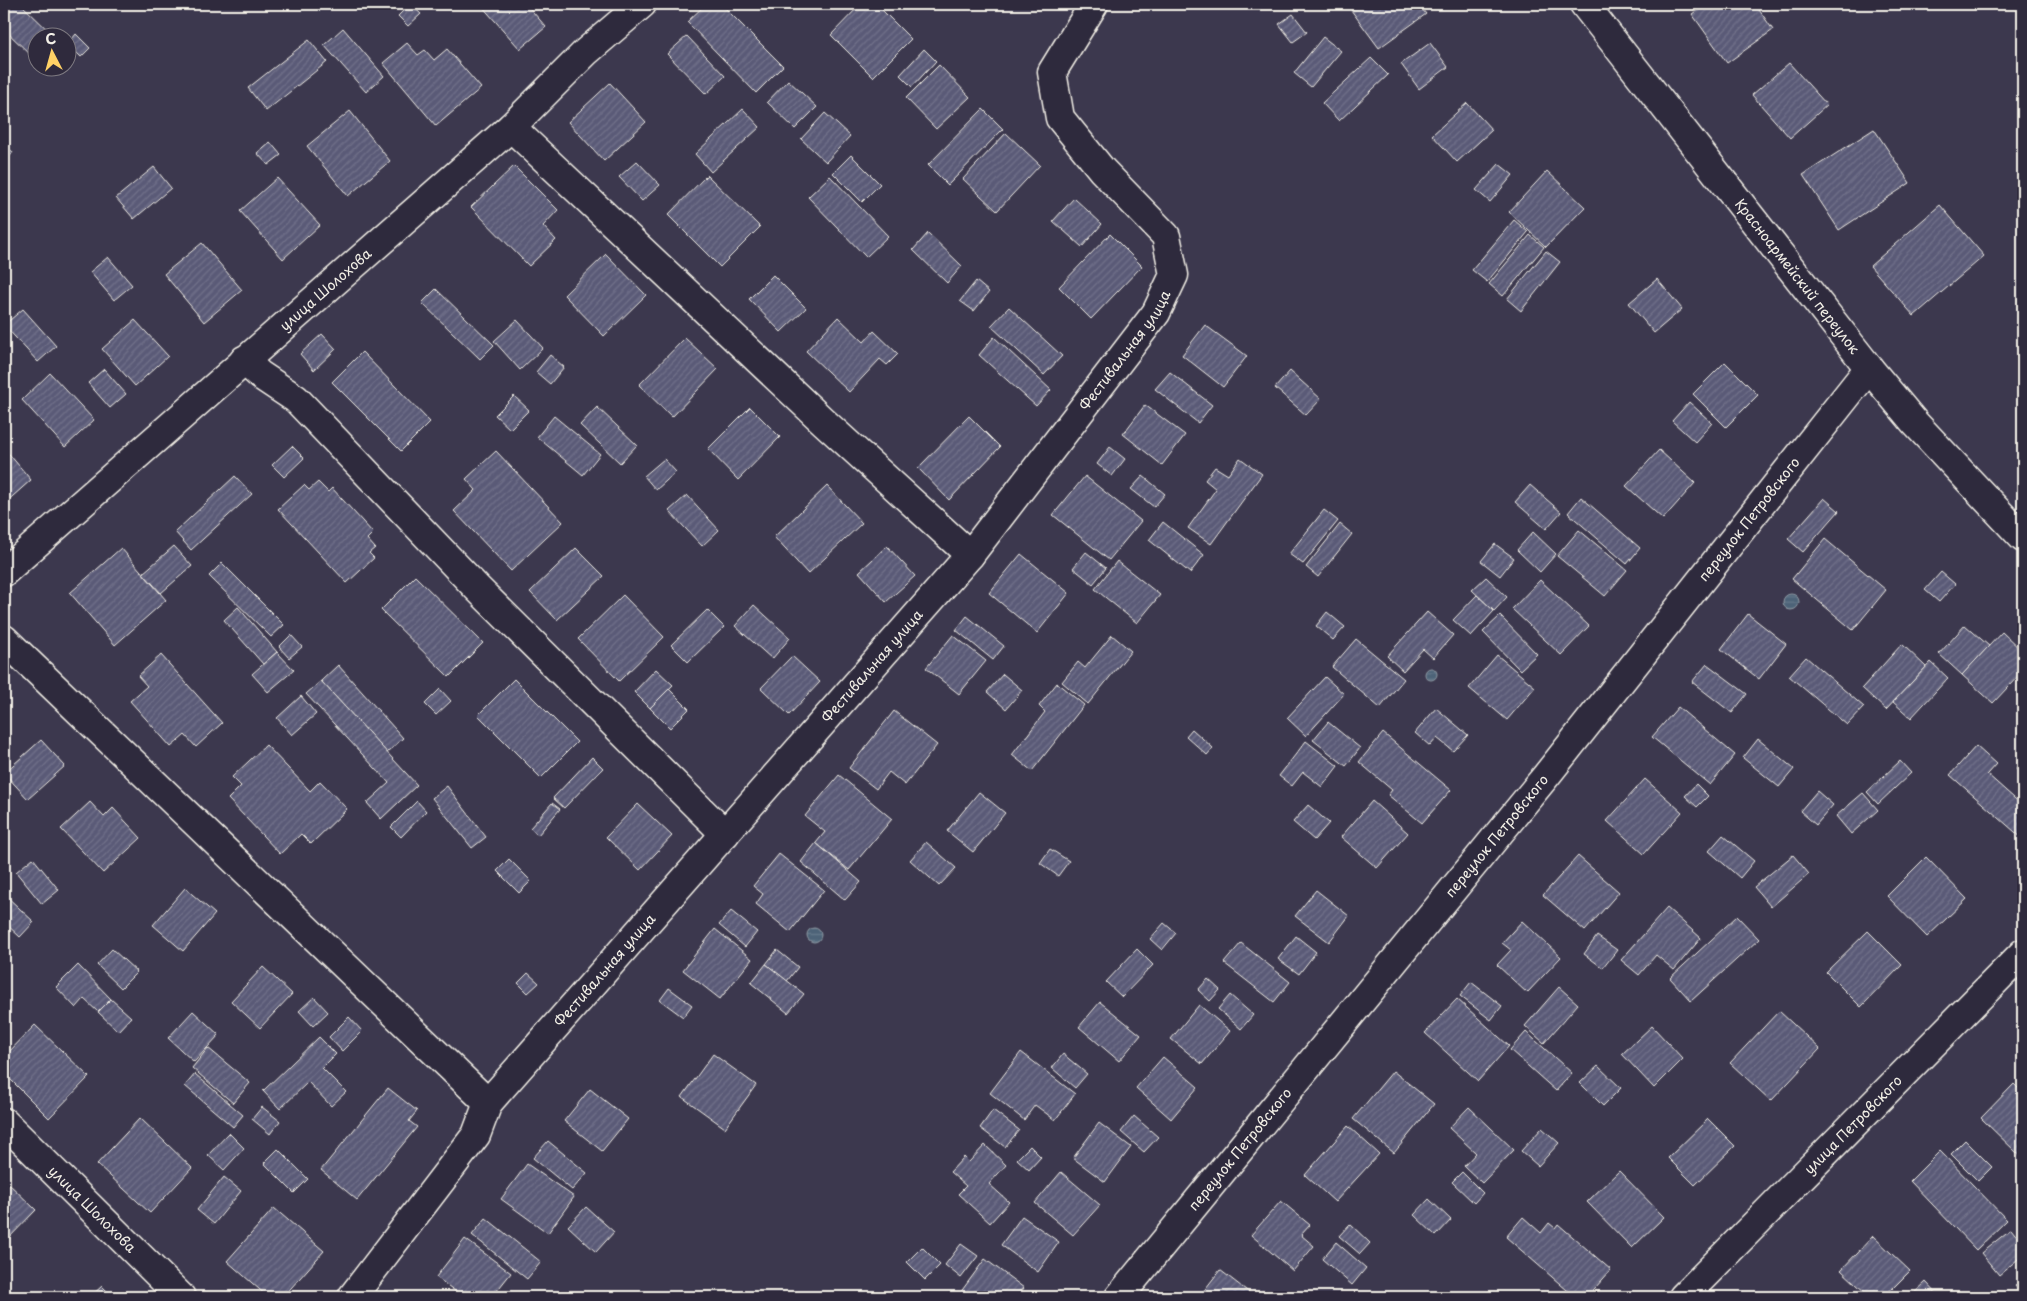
<svg xmlns="http://www.w3.org/2000/svg" width="2027" height="1301" viewBox="0 0 2027 1301" font-family="'Playpen Sans',sans-serif">
<style>
.water{fill:url(#water-rules);stroke:#909ca5}
.building{fill:url(#building-hatch);stroke:#f4f1e8}
.lines{fill:none;stroke-linecap:round;stroke-linejoin:round}
.minor-casing{stroke:#f4f1e8;stroke-width:31}
.minor{stroke:#2f2a3d;stroke-width:28}
.labels{text-anchor:middle;stroke-width:5;stroke-linejoin:round;paint-order:stroke}
.street-label{font-size:14px;fill:#f4f1e8;stroke:#2f2a3d}
</style>
<defs>
<pattern id="water-rules" width="6" height="5" patternUnits="userSpaceOnUse" patternTransform="scale(1.25)"><rect width="6" height="5" fill="#4d6378"/><path d="M0 2.5h6" fill="none" stroke="#677a8b"/></pattern>
<pattern id="building-hatch" width="6" height="6" patternUnits="userSpaceOnUse" patternTransform="scale(1.25)"><rect width="6" height="6" fill="#5a5a77"/><path d="M-1 1l2-2M0 6l6-6M5 7l2-2" fill="none" stroke="#72728a"/></pattern>
</defs>
<rect width="100%" height="100%" fill="#3c384e"/>
<filter id="ink" filterUnits="userSpaceOnUse"><feTurbulence type="fractalNoise" baseFrequency=".02" numOctaves="2"/><feDisplacementMap in="SourceGraphic" scale="10" xChannelSelector="R" yChannelSelector="G"/><feConvolveMatrix kernelMatrix="1 2 1 2 8 2 1 2 1" color-interpolation-filters="sRGB"/></filter>
<g filter="url(#ink)">
<g class="water">
<circle cx="1791" cy="602" r="8"/>
<circle cx="1431" cy="674" r="6"/>
<circle cx="814" cy="935" r="7"/>
</g>
<g class="building">
<path d="M4,4H21L56,38H38V58L36,60L4,29Z"/>
<path d="M410,4L421,14L408,26L398,16Z"/>
<path d="M480,4H526L546,27L520,49Z"/>
<path d="M706,4H721L783,66L756,93L687,22Z"/>
<path d="M861,4H876L911,39L873,77L831,35Z"/>
<path d="M1359,4H1418L1426,14L1379,48L1351,10Z"/>
<path d="M1706,4H1755L1773,30L1727,63L1692,14Z"/>
<path d="M1293,14L1307,32L1293,42L1279,24Z"/>
<path d="M343,28L384,76L366,92L324,45Z"/>
<path d="M76,34L90,48L81,57L68,44Z"/>
<path d="M4,36L10,42L4,49Z"/>
<path d="M687,36L725,76L706,94L667,54Z"/>
<path d="M1323,37L1341,51L1311,87L1294,73Z"/>
<path d="M309,40L327,62L266,111L248,88Z"/>
<path d="M407,43L418,55L425,50L434,60L447,49L481,88L436,126L383,63Z"/>
<path d="M1430,43L1448,67L1419,89L1401,64Z"/>
<path d="M924,49L936,61L912,87L900,75Z"/>
<path d="M1371,58L1388,75L1339,121L1322,103Z"/>
<path d="M1789,63L1827,105L1790,138L1752,95Z"/>
<path d="M939,65L970,97L936,129L906,98Z"/>
<path d="M788,80L817,107L795,129L767,102Z"/>
<path d="M610,83L646,122L604,161L568,122Z"/>
<path d="M1467,103L1492,130L1457,162L1432,135Z"/>
<path d="M743,109L760,127L711,172L695,154Z"/>
<path d="M983,109L1003,129L948,185L928,165Z"/>
<path d="M350,111L390,161L348,196L307,146Z"/>
<path d="M825,113L850,136L826,162L801,139Z"/>
<path d="M1874,129L1910,183L1839,230L1803,175Z"/>
<path d="M1006,133L1040,165L997,211L963,179Z"/>
<path d="M270,142L281,155L268,165L257,153Z"/>
<path d="M4,145L13,152L4,164Z"/>
<path d="M851,155L880,184L862,202L833,173Z"/>
<path d="M637,161L660,185L642,201L619,177Z"/>
<path d="M1499,164L1513,175L1490,202L1476,190Z"/>
<path d="M514,166L558,210L543,226L556,240L529,266L471,207Z"/>
<path d="M154,167L171,188L134,219L116,198Z"/>
<path d="M1547,171L1585,207L1546,247L1509,212Z"/>
<path d="M707,175L760,227L720,267L668,215Z"/>
<path d="M830,176L888,236L866,257L808,197Z"/>
<path d="M277,178L320,225L283,259L240,211Z"/>
<path d="M1074,198L1102,224L1082,247L1053,221Z"/>
<path d="M1940,205L1984,256L1914,316L1870,266Z"/>
<path d="M1514,220L1528,232L1487,282L1472,270Z"/>
<path d="M928,233L962,266L947,283L913,250Z"/>
<path d="M1110,234L1142,266L1091,319L1059,287Z"/>
<path d="M1530,235L1544,247L1503,296L1489,284Z"/>
<path d="M202,243L242,290L204,322L164,274Z"/>
<path d="M1546,251L1560,262L1521,311L1507,299Z"/>
<path d="M606,254L646,295L604,336L564,295Z"/>
<path d="M108,257L132,285L114,300L90,272Z"/>
<path d="M773,275L806,308L781,332L749,299Z"/>
<path d="M1657,279L1682,309L1654,333L1629,303Z"/>
<path d="M976,281L989,292L974,311L960,301Z"/>
<path d="M436,289L494,345L480,359L422,303Z"/>
<path d="M1009,307L1062,356L1044,375L991,326Z"/>
<path d="M23,309L56,346L38,362L4,325Z"/>
<path d="M838,317L864,342L874,331L898,354L887,365L880,359L849,392L806,351Z"/>
<path d="M135,320L168,356L135,386L102,349Z"/>
<path d="M517,320L543,348L520,370L494,341Z"/>
<path d="M1205,325L1247,356L1223,387L1182,355Z"/>
<path d="M322,334L336,349L314,370L300,354Z"/>
<path d="M994,337L1051,390L1036,406L979,355Z"/>
<path d="M685,338L718,369L672,417L639,385Z"/>
<path d="M362,352L430,422L401,451L332,382Z"/>
<path d="M550,355L564,367L550,384L536,372Z"/>
<path d="M1725,362L1758,395L1726,427L1693,394Z"/>
<path d="M104,369L126,394L110,408L88,383Z"/>
<path d="M1290,371L1321,399L1306,415L1275,388Z"/>
<path d="M1170,372L1212,405L1198,423L1155,389Z"/>
<path d="M50,373L94,420L65,447L22,400Z"/>
<path d="M514,396L529,410L510,429L495,415Z"/>
<path d="M1689,402L1712,423L1695,442L1672,421Z"/>
<path d="M1145,405L1185,435L1162,465L1123,434Z"/>
<path d="M597,407L637,445L620,463L580,425Z"/>
<path d="M750,407L780,437L738,480L708,449Z"/>
<path d="M554,416L600,454L583,475L537,437Z"/>
<path d="M969,416L1000,447L949,500L918,468Z"/>
<path d="M292,446L304,458L284,477L272,465Z"/>
<path d="M1110,447L1125,459L1112,476L1097,464Z"/>
<path d="M4,448L31,480L4,504Z"/>
<path d="M1659,450L1695,483L1663,519L1626,486Z"/>
<path d="M496,451L563,522L511,571L454,511L476,490L466,479Z"/>
<path d="M1240,458L1262,474L1211,544L1188,528L1216,489L1205,480L1215,467L1228,475Z"/>
<path d="M664,459L676,472L656,490L644,476Z"/>
<path d="M235,476L252,494L191,550L175,532Z"/>
<path d="M1085,476L1141,521L1109,560L1053,515Z"/>
<path d="M1143,476L1165,494L1154,507L1131,489Z"/>
<path d="M318,482L328,492L332,488L373,533L367,539L375,548L369,553L374,558L347,583L278,509L304,485L309,490Z"/>
<path d="M1530,485L1561,512L1546,529L1515,502Z"/>
<path d="M827,486L862,523L808,574L774,537Z"/>
<path d="M687,495L719,530L702,546L669,511Z"/>
<path d="M1581,497L1640,548L1627,564L1568,513Z"/>
<path d="M1824,498L1839,511L1803,552L1788,539Z"/>
<path d="M1324,510L1338,521L1303,564L1289,554Z"/>
<path d="M1163,522L1204,555L1190,573L1149,540Z"/>
<path d="M1340,524L1352,534L1318,577L1306,567Z"/>
<path d="M1579,530L1627,570L1605,596L1557,556Z"/>
<path d="M1533,532L1556,554L1540,572L1517,550Z"/>
<path d="M1825,539L1886,590L1853,630L1792,579Z"/>
<path d="M1495,544L1514,558L1500,576L1481,561Z"/>
<path d="M174,546L192,566L161,593L143,573Z"/>
<path d="M887,546L915,576L886,602L859,572Z"/>
<path d="M121,548L166,600L115,645L70,593Z"/>
<path d="M576,548L604,576L557,620L530,592Z"/>
<path d="M1086,552L1106,568L1093,584L1073,568Z"/>
<path d="M1021,554L1069,593L1037,633L989,593Z"/>
<path d="M1117,561L1160,595L1137,623L1095,589Z"/>
<path d="M222,563L284,625L271,637L209,576Z"/>
<path d="M1941,572L1955,584L1939,602L1925,590Z"/>
<path d="M415,576L483,643L449,677L381,610Z"/>
<path d="M1486,577L1507,597L1494,611L1472,590Z"/>
<path d="M1540,580L1589,626L1561,655L1512,609Z"/>
<path d="M623,595L664,637L619,681L578,639Z"/>
<path d="M1477,595L1494,611L1471,636L1453,620Z"/>
<path d="M754,605L790,638L772,659L735,626Z"/>
<path d="M238,607L277,652L263,664L224,620Z"/>
<path d="M707,610L724,627L688,662L671,645Z"/>
<path d="M1327,612L1345,627L1333,640L1316,626Z"/>
<path d="M1427,612L1453,635L1433,658L1423,649L1403,671L1387,656Z"/>
<path d="M1748,614L1786,644L1759,679L1721,649Z"/>
<path d="M967,616L1004,646L993,660L956,630Z"/>
<path d="M1500,616L1537,654L1520,670L1483,632Z"/>
<path d="M1965,625L1989,646L1962,675L1939,654Z"/>
<path d="M2002,632L2023,652V671L1993,703L1962,675Z"/>
<path d="M291,635L302,647L289,658L279,647Z"/>
<path d="M953,635L986,661L959,694L926,668Z"/>
<path d="M1112,635L1131,651L1088,704L1062,682L1078,662L1085,668Z"/>
<path d="M1356,639L1404,679L1380,708L1332,667Z"/>
<path d="M1902,644L1926,667L1886,710L1862,688Z"/>
<path d="M277,652L294,670L268,692L252,674Z"/>
<path d="M161,655L222,723L196,747L185,735L171,747L130,701L147,686L138,676Z"/>
<path d="M1497,655L1535,687L1507,720L1469,688Z"/>
<path d="M792,656L820,682L789,715L761,688Z"/>
<path d="M1806,657L1864,707L1847,725L1789,676Z"/>
<path d="M1931,662L1948,678L1911,718L1893,702Z"/>
<path d="M1707,664L1747,694L1732,713L1692,682Z"/>
<path d="M338,665L403,738L387,753L321,681Z"/>
<path d="M656,669L673,685L650,708L634,692Z"/>
<path d="M1003,674L1022,690L1006,709L987,692Z"/>
<path d="M1325,677L1344,694L1306,736L1287,718Z"/>
<path d="M514,679L577,742L541,778L478,715Z"/>
<path d="M321,681L417,785L381,819L367,803L389,783L306,694Z"/>
<path d="M1057,683L1084,705L1032,771L1012,755L1045,712L1039,706Z"/>
<path d="M440,689L451,701L436,715L425,704Z"/>
<path d="M669,689L689,709L670,728L650,708Z"/>
<path d="M301,696L316,714L292,735L277,718Z"/>
<path d="M1678,707L1735,755L1710,785L1652,737Z"/>
<path d="M1436,708L1468,735L1453,751L1437,738L1430,746L1415,733Z"/>
<path d="M894,711L937,745L905,785L889,772L876,789L849,768Z"/>
<path d="M1328,722L1360,748L1346,766L1313,740Z"/>
<path d="M1192,729L1213,748L1207,755L1186,736Z"/>
<path d="M1383,733L1451,790L1422,823L1388,795L1392,790L1359,762Z"/>
<path d="M1758,739L1794,769L1779,787L1743,758Z"/>
<path d="M41,740L65,766L28,799L4,773Z"/>
<path d="M1306,741L1338,766L1322,787L1303,772L1292,786L1279,776Z"/>
<path d="M266,745L310,791L320,781L347,809L311,844L301,834L280,854L228,799L241,786L232,777Z"/>
<path d="M1976,746L1996,764L1987,774L2023,806V839L1950,775Z"/>
<path d="M592,757L603,768L564,808L553,798Z"/>
<path d="M1900,761L1911,773L1878,804L1867,792Z"/>
<path d="M2023,762V777L2016,769Z"/>
<path d="M839,775L892,819L849,870L816,843L825,832L805,816Z"/>
<path d="M1645,779L1682,812L1644,854L1607,821Z"/>
<path d="M1696,784L1708,796L1697,807L1685,796Z"/>
<path d="M447,786L486,837L472,848L432,798Z"/>
<path d="M1817,791L1833,805L1816,825L1800,811Z"/>
<path d="M979,792L1005,813L973,852L947,831Z"/>
<path d="M1863,793L1878,810L1851,834L1836,816Z"/>
<path d="M417,801L426,811L401,837L391,827Z"/>
<path d="M1372,801L1408,833L1377,868L1341,837Z"/>
<path d="M90,802L104,817L113,808L141,838L103,873L61,829Z"/>
<path d="M552,803L560,809L538,835L530,828Z"/>
<path d="M638,804L672,836L640,870L606,837Z"/>
<path d="M1308,805L1329,823L1314,840L1293,822Z"/>
<path d="M1723,835L1754,861L1740,878L1709,851Z"/>
<path d="M926,842L956,868L939,886L910,860Z"/>
<path d="M816,843L861,882L845,900L801,862Z"/>
<path d="M1050,849L1069,861L1058,876L1040,863Z"/>
<path d="M779,854L824,890L790,932L756,904L763,894L753,886Z"/>
<path d="M1793,855L1809,874L1771,907L1754,887Z"/>
<path d="M1578,856L1619,892L1585,931L1543,895Z"/>
<path d="M1926,857L1967,899L1927,937L1887,896Z"/>
<path d="M33,858L59,890L42,904L16,872Z"/>
<path d="M509,859L531,881L519,893L497,871Z"/>
<path d="M185,888L215,914L183,951L153,925Z"/>
<path d="M1316,890L1349,916L1329,942L1295,916Z"/>
<path d="M4,894L34,922L20,937L4,922Z"/>
<path d="M1667,908L1701,938L1674,970L1656,955L1639,975L1621,960Z"/>
<path d="M731,911L757,932L745,947L719,925Z"/>
<path d="M1737,916L1759,939L1691,1001L1670,978Z"/>
<path d="M1522,921L1561,957L1527,993L1497,965L1511,950L1502,943Z"/>
<path d="M1164,923L1176,933L1162,950L1150,939Z"/>
<path d="M715,929L752,959L720,999L683,970Z"/>
<path d="M1868,931L1902,965L1861,1007L1826,972Z"/>
<path d="M1296,936L1316,952L1299,974L1278,959Z"/>
<path d="M1597,936L1617,950L1603,968L1584,954Z"/>
<path d="M1241,943L1290,982L1274,1002L1224,963Z"/>
<path d="M112,949L137,972L121,988L97,965Z"/>
<path d="M1137,949L1153,965L1122,997L1106,982Z"/>
<path d="M777,950L798,967L787,981L766,964Z"/>
<path d="M766,964L804,994L788,1013L751,983Z"/>
<path d="M78,965L111,999L98,1012L84,999L76,1008L56,987Z"/>
<path d="M263,967L292,994L260,1028L231,1001Z"/>
<path d="M528,973L539,983L528,993L518,983Z"/>
<path d="M1208,979L1220,990L1210,1001L1198,990Z"/>
<path d="M1471,982L1502,1006L1491,1020L1460,996Z"/>
<path d="M1559,987L1578,1004L1544,1043L1525,1026Z"/>
<path d="M669,988L692,1005L683,1017L660,1000Z"/>
<path d="M1230,995L1253,1015L1241,1029L1218,1009Z"/>
<path d="M314,997L328,1012L313,1026L299,1011Z"/>
<path d="M111,999L131,1017L118,1031L98,1012Z"/>
<path d="M1457,999L1509,1046L1478,1081L1425,1033Z"/>
<path d="M1100,1002L1141,1035L1119,1061L1079,1027Z"/>
<path d="M1199,1005L1230,1031L1202,1064L1171,1039Z"/>
<path d="M193,1011L219,1035L194,1062L168,1038Z"/>
<path d="M1779,1011L1820,1049L1771,1101L1730,1063Z"/>
<path d="M349,1017L362,1031L342,1051L329,1037Z"/>
<path d="M35,1025L89,1077L49,1118L4,1073V1057Z"/>
<path d="M1652,1026L1683,1059L1654,1088L1622,1054Z"/>
<path d="M1526,1032L1572,1073L1556,1091L1510,1050Z"/>
<path d="M319,1037L336,1054L322,1068L346,1092L331,1106L308,1082L280,1109L263,1091Z"/>
<path d="M208,1048L250,1083L233,1103L192,1068Z"/>
<path d="M1021,1052L1075,1094L1055,1120L1035,1105L1024,1120L990,1093Z"/>
<path d="M713,1054L756,1085L725,1128L682,1097Z"/>
<path d="M1063,1054L1087,1074L1075,1088L1052,1068Z"/>
<path d="M1163,1057L1198,1087L1171,1119L1136,1088Z"/>
<path d="M1598,1066L1621,1088L1603,1106L1580,1083Z"/>
<path d="M1393,1071L1434,1104L1394,1153L1353,1119Z"/>
<path d="M195,1074L243,1115L233,1127L185,1086Z"/>
<path d="M2014,1084L2023,1093V1151L2019,1155L1981,1118Z"/>
<path d="M388,1088L417,1111L409,1121L417,1127L357,1200L321,1170Z"/>
<path d="M590,1089L628,1119L602,1151L564,1121Z"/>
<path d="M262,1107L280,1121L270,1134L252,1119Z"/>
<path d="M1469,1107L1514,1150L1482,1183L1464,1166L1476,1153L1449,1128Z"/>
<path d="M993,1110L1019,1130L1005,1147L980,1128Z"/>
<path d="M1134,1116L1158,1137L1144,1152L1121,1132Z"/>
<path d="M140,1118L192,1168L150,1213L97,1164Z"/>
<path d="M1708,1119L1735,1146L1695,1185L1668,1158Z"/>
<path d="M1099,1123L1131,1147L1105,1182L1073,1158Z"/>
<path d="M1348,1126L1379,1154L1335,1202L1305,1175Z"/>
<path d="M1542,1128L1559,1143L1538,1166L1521,1151Z"/>
<path d="M229,1133L244,1148L224,1170L208,1155Z"/>
<path d="M1965,1140L1992,1167L1978,1181L1951,1154Z"/>
<path d="M548,1141L587,1173L572,1190L533,1158Z"/>
<path d="M985,1145L1006,1165L989,1184L1009,1202L990,1223L958,1194L966,1186L950,1172L964,1157L969,1162Z"/>
<path d="M1030,1146L1041,1157L1029,1170L1017,1159Z"/>
<path d="M278,1149L308,1179L294,1193L264,1163Z"/>
<path d="M1940,1151L2007,1220L1976,1250L1910,1181Z"/>
<path d="M527,1164L574,1197L548,1233L501,1199Z"/>
<path d="M1619,1171L1664,1217L1632,1248L1587,1202Z"/>
<path d="M1061,1172L1100,1205L1073,1235L1035,1203Z"/>
<path d="M1462,1172L1483,1193L1474,1203L1452,1182Z"/>
<path d="M224,1177L241,1191L214,1224L197,1210Z"/>
<path d="M4,1179L36,1210L4,1243Z"/>
<path d="M1429,1199L1451,1220L1436,1236L1414,1215Z"/>
<path d="M1281,1201L1310,1225L1301,1235L1314,1246L1293,1271L1251,1235Z"/>
<path d="M586,1207L614,1232L596,1252L568,1226Z"/>
<path d="M274,1208L324,1251L283,1297H268L227,1261Z"/>
<path d="M1022,1216L1059,1242L1038,1272L1001,1245Z"/>
<path d="M1523,1217L1541,1233L1549,1223L1555,1228L1558,1224L1611,1270L1587,1297H1575L1506,1237Z"/>
<path d="M486,1218L541,1262L527,1279L472,1235Z"/>
<path d="M1350,1224L1370,1243L1360,1254L1339,1236Z"/>
<path d="M2011,1229L2023,1244V1255L1999,1275L1981,1253Z"/>
<path d="M1873,1236L1910,1271L1884,1297H1870L1841,1270Z"/>
<path d="M465,1239L511,1273L492,1297H463L436,1277Z"/>
<path d="M1336,1242L1366,1268L1352,1285L1322,1259Z"/>
<path d="M961,1244L978,1256L961,1278L945,1265Z"/>
<path d="M922,1247L940,1265L925,1280L907,1262Z"/>
<path d="M985,1259L1024,1288L1017,1297H990L983,1292L980,1297H966L960,1293Z"/>
<path d="M1220,1270L1255,1297H1199Z"/>
<path d="M2023,1278V1295L2015,1286Z"/>
<path d="M1926,1282L1940,1297H1912L1911,1296Z"/>
<path d="M102,1286L113,1297H90Z"/>
</g>
<g class="lines">
<defs>
<g id="minor">
<path id="s1" d="M1584,4L1869,368L1915,423L2023,538"/>
<path d="M511,127L824,422L970,555"/>
<path d="M244,360L260,375L296,399L477,588L725,834"/>
<path id="s2" d="M4,572L511,127L586,52L642,4"/>
<path d="M4,639L488,1103"/>
<path id="s3" d="M4,1122L181,1297"/>
<path id="s4" d="M352,1297L476,1135L488,1103L970,555L1156,313L1174,275L1166,236L1102,170L1060,118L1052,72L1094,4"/>
<path id="s5" d="M1119,1297L1546,776L1869,368"/>
<path id="s6" d="M1683,1297L2023,953"/>
</g>
</defs>
<use href="#minor" class="minor-casing"/>
<use href="#minor" class="minor"/>
</g>
</g>
<g class="labels">
<g class="street-label">
<text dy="5" stroke="none"><textPath href="#s1" startOffset="346">Красноармейский переулок</textPath></text>
<text dy="5" stroke="none"><textPath href="#s2" startOffset="428">улица Шолохова</textPath></text>
<text dy="5" stroke="none"><textPath href="#s4" startOffset="1225">Фестивальная улица</textPath></text>
<text dy="5" stroke="none"><textPath href="#s5" startOffset="1001">переулок Петровского</textPath></text>
<text dy="5" stroke="none"><textPath href="#s4" startOffset="820">Фестивальная улица</textPath></text>
<text dy="5" stroke="none"><textPath href="#s5" startOffset="596">переулок Петровского</textPath></text>
<text dy="5" stroke="none"><textPath href="#s4" startOffset="415">Фестивальная улица</textPath></text>
<text dy="5" stroke="none"><textPath href="#s6" startOffset="242">улица Петровского</textPath></text>
<text dy="5" stroke="none"><textPath href="#s5" startOffset="191">переулок Петровского</textPath></text>
<text dy="5" stroke="none"><textPath href="#s3" startOffset="124">улица Шолохова</textPath></text>
</g>
</g>
<rect width="2027" height="1301" fill="none" stroke="#2f2a3d" stroke-width="20"/>
<rect x="10" y="10" width="2007" height="1281" fill="none" stroke="#f4f1e8" stroke-width="2" filter="url(#ink)"/>
<g transform="translate(52 52) rotate(354)"><circle r="24" fill="#2f2a3d" stroke="#7e7a81"/>
<path d="M0-4L9 19L0 12L-9 19Z" fill="#ffd166"/>
<text y="-8" font-size="14" font-weight="bold" text-anchor="middle" fill="#f4f1e8">С</text>
</g>
</svg>
